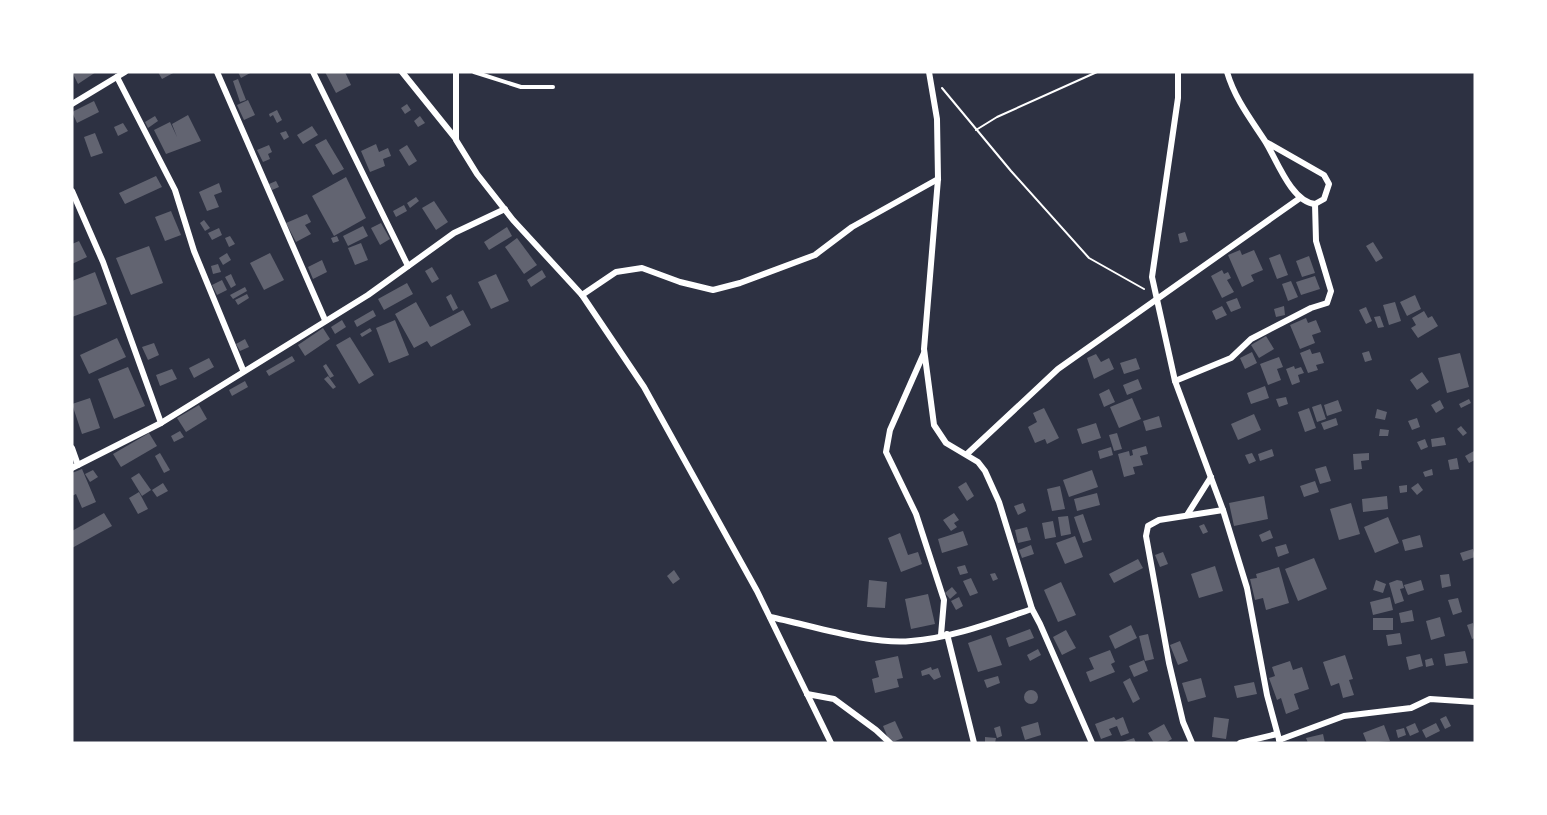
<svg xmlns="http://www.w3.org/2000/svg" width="1547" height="815" viewBox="0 0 1547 815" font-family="Literata,serif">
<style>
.building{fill:#626471}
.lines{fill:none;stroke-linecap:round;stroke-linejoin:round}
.path{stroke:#fff;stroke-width:2}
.service{stroke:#fff;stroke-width:4}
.minor{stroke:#fff;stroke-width:6}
</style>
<rect width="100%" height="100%" fill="#2d3142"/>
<g class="building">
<path d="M72,72H96L78,84Z"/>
<path d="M158,72H175L162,79Z"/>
<path d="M238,72H252L241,78Z"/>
<path d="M325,72H345L351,85L336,93Z"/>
<path d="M238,79L246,100L240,102L233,81Z"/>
<path d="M248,100L255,115L244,120L237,105Z"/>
<path d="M94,101L99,112L77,123L72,112Z"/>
<path d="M407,104L411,110L405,114L401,108Z"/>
<path d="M277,110L282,120L277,123L273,115L270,117L269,114Z"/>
<path d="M188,115L201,141L166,154L154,130L170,122L177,137L172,124Z"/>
<path d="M155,116L158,121L148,128L145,122Z"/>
<path d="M420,116L425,123L418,127L414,121Z"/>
<path d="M123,123L128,131L118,136L114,127Z"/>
<path d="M312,126L318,135L303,144L297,135Z"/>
<path d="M286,131L289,137L284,140L280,133Z"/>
<path d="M95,133L103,153L91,157L84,137Z"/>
<path d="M326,139L344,169L333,175L315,145Z"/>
<path d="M376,144L379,152L388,148L391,156L383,159L385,166L370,172L361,151Z"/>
<path d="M269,145L272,152L268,154L270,159L263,162L257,150Z"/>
<path d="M407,145L417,161L409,166L399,150Z"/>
<path d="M156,176L162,187L125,204L119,193Z"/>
<path d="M346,177L366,218L334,236L312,196Z"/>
<path d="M276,181L279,187L272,190L269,184Z"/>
<path d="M219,183L222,192L214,195L219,207L207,211L199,192Z"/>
<path d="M416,197L419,201L410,208L407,203Z"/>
<path d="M434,201L448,222L436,230L422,208Z"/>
<path d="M404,205L407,211L396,217L393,211Z"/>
<path d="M171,211L181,235L165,241L155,217Z"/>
<path d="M307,214L311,222L305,225L311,234L296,242L286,223Z"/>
<path d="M204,220L210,228L205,231L200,223Z"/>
<path d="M381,223L390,239L380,245L371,228Z"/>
<path d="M363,226L368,236L348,246L343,236Z"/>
<path d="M507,227L512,236L489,250L484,242Z"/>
<path d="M219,228L222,235L212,240L208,233Z"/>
<path d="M1185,232L1188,241L1180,243L1178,234Z"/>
<path d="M230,236L235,244L229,247L225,238Z"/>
<path d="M337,236L339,241L333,243L331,238Z"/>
<path d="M517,238L537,265L524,274L505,247Z"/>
<path d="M79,241L87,257L72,264V244Z"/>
<path d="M1373,242L1383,258L1376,262L1366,246Z"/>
<path d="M361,243L368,260L355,265L348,248Z"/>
<path d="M149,246L163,283L131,295L116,258Z"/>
<path d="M1240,250L1242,255L1254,250L1263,270L1251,275L1254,281L1242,287L1228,255Z"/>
<path d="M227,253L231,260L223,265L219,258Z"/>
<path d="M270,253L284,280L264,290L250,263Z"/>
<path d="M1280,254L1288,275L1277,279L1269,258Z"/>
<path d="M1309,256L1315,273L1302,277L1296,261Z"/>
<path d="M322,260L327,272L313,279L308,267Z"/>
<path d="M218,264L221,272L213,274L211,266Z"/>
<path d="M432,267L439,279L432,283L425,271Z"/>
<path d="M542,270L546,277L531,287L527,280Z"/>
<path d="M1222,270L1224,274L1228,272L1231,278L1227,280L1234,292L1222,298L1211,276Z"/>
<path d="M95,272L107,304L72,317V281Z"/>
<path d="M231,274L236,285L231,288L225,277Z"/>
<path d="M496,274L509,301L491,309L478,282Z"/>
<path d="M1315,276L1320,289L1301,295L1296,282Z"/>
<path d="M222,280L227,290L217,295L212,285Z"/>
<path d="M1291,281L1298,297L1288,301L1282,284Z"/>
<path d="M407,283L413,294L384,310L378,299Z"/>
<path d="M245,287L247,291L233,299L230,295Z"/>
<path d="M247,294L249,298L238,305L235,300Z"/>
<path d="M451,294L458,308L453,311L446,297Z"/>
<path d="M1415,295L1421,309L1407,316L1400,302Z"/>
<path d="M1237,298L1241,308L1231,312L1226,302Z"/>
<path d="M416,302L430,327L463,310L471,325L431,347L427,341L414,348L395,314Z"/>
<path d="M1395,302L1401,321L1389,325L1383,305Z"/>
<path d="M1222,306L1227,315L1216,320L1212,311Z"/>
<path d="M1284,306L1285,315L1276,317L1274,309Z"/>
<path d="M1366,307L1372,321L1366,324L1359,310Z"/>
<path d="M373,310L376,316L357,327L354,321Z"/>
<path d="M1424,311L1428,318L1432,316L1438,326L1418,338L1411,328L1416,325L1412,318Z"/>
<path d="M1380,316L1384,327L1378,328L1374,317Z"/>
<path d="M1306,318L1308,323L1316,320L1321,332L1312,335L1315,343L1300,349L1290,325Z"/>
<path d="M342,320L346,327L335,334L331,327Z"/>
<path d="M395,320L409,355L389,363L376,328Z"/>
<path d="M323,328L330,339L305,356L298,345Z"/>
<path d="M370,328L372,331L362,337L360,334Z"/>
<path d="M1266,336L1274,349L1259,358L1251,345Z"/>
<path d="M350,337L374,375L359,384L336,345Z"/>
<path d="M117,338L126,357L89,374L80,355Z"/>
<path d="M245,339L249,347L240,351L236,344Z"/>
<path d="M154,343L159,355L148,360L142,347Z"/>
<path d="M1310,349L1312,354L1320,352L1324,363L1316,365L1318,370L1308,373L1300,353Z"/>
<path d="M1369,351L1372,360L1365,362L1362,353Z"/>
<path d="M1252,352L1257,363L1245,369L1240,358Z"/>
<path d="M1460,353L1469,387L1447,393L1438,358Z"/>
<path d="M1096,354L1101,362L1109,358L1114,369L1094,379L1087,358Z"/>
<path d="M292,356L295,361L269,376L266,371Z"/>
<path d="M1279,357L1283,367L1277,369L1281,380L1268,385L1260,364Z"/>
<path d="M209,358L214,367L194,378L189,368Z"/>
<path d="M1136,358L1140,369L1124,374L1120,363Z"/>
<path d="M326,364L334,376L330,378L323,366Z"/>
<path d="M1294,366L1295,369L1301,367L1304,373L1298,375L1300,382L1292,385L1286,369Z"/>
<path d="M128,367L145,406L114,419L98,379Z"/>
<path d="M172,369L177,379L160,386L156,375Z"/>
<path d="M1422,372L1429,382L1417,390L1410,380Z"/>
<path d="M328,376L336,387L333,389L324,379Z"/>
<path d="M1138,379L1142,389L1127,395L1123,385Z"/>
<path d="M245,381L248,387L232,396L229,390Z"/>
<path d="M1265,386L1269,398L1251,404L1247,393Z"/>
<path d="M1109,389L1115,402L1104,407L1099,394Z"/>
<path d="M1286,397L1288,404L1279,407L1276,399Z"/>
<path d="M90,398L100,428L82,434L72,404Z"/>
<path d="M1132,398L1141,419L1119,428L1110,407Z"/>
<path d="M1469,399L1471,403L1461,408L1459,404Z"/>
<path d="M1338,400L1342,411L1327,416L1324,405Z"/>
<path d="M1440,400L1444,408L1436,413L1431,405Z"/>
<path d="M1321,404L1326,419L1317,422L1312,407Z"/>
<path d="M199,405L207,419L186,432L177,418Z"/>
<path d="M1044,408L1059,438L1047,444L1045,439L1035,443L1028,427L1037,422L1033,413Z"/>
<path d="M1309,408L1316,428L1305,432L1298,412Z"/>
<path d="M1377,409L1387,412L1385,420L1375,418Z"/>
<path d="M1254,414L1261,430L1238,440L1231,424Z"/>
<path d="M1159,416L1162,427L1146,431L1143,421Z"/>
<path d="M1336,418L1338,425L1324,430L1321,423Z"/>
<path d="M1417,418L1420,427L1412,430L1408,421Z"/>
<path d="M1096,423L1101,438L1082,444L1077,429Z"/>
<path d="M1461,426L1467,433L1463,436L1457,429Z"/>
<path d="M1380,429L1389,430L1388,436H1379Z"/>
<path d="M180,431L184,437L174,442L171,436Z"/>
<path d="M149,433L157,446L121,467L113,454Z"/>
<path d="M1117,433L1122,449L1114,451L1109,435Z"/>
<path d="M1444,437L1446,445L1432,447L1431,439Z"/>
<path d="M1425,439L1428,447L1421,450L1417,442Z"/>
<path d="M1146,446L1148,454L1140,456L1143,465L1133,467L1135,474L1124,477L1118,454L1129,451L1130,456L1133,455L1132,450Z"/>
<path d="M1111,447L1113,455L1100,459L1098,451Z"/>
<path d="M1272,449L1274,456L1260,461L1258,454Z"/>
<path d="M1474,451L1475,460L1469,463L1465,456Z"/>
<path d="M160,453L170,470L164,473L155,456Z"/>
<path d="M1252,453L1256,461L1249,464L1245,455Z"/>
<path d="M1369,453V460L1361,461L1362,469L1354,470L1353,454Z"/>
<path d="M1457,458L1459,469L1450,470L1448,460Z"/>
<path d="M1326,466L1331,481L1320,484L1315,469Z"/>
<path d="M82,469L96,502L82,508L76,494L72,496V473Z"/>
<path d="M1432,469L1433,475L1425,477L1423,472Z"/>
<path d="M93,470L98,477L90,482L85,474Z"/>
<path d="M1092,470L1098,487L1069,497L1063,480Z"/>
<path d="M139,473L151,490L142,496L131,478Z"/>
<path d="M1315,481L1319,492L1304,497L1300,486Z"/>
<path d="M966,482L974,496L967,501L958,487Z"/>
<path d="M163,483L168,491L157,497L152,490Z"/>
<path d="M1418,483L1423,490L1417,495L1411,488Z"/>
<path d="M1407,485V492L1400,493L1399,486Z"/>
<path d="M1060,486L1065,509L1052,511L1047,489Z"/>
<path d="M139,492L148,509L138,514L129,498Z"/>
<path d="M1097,493L1100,505L1077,511L1074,499Z"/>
<path d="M1264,496L1268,519L1234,526L1229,503Z"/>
<path d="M1387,496L1388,509L1363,512L1362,499Z"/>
<path d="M1023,503L1026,511L1018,515L1014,506Z"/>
<path d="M1351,503L1360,534L1339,540L1330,509Z"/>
<path d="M104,513L112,526L72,548V531Z"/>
<path d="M954,513L959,520L954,523L957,527L951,531L943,520Z"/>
<path d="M1083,514L1092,540L1083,543L1074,517Z"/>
<path d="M1068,516L1071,534L1061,536L1058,517Z"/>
<path d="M1388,517L1399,543L1375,553L1364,527Z"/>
<path d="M1053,521L1056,537L1045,539L1042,523Z"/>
<path d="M1204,524L1208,532L1203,534L1199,526Z"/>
<path d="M1027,527L1031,540L1018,543L1015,530Z"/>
<path d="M1270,530L1273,538L1262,542L1259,535Z"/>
<path d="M963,531L968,545L942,553L938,539Z"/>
<path d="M900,533L908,555L918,552L922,564L901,572L888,538Z"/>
<path d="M1420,535L1423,547L1405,551L1402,540Z"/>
<path d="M1075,536L1083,557L1065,564L1056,543Z"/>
<path d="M1286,544L1289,553L1278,557L1275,547Z"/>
<path d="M1031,545L1034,554L1022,558L1019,550Z"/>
<path d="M1473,549L1475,557L1463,561L1460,553Z"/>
<path d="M1163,552L1168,564L1160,567L1155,555Z"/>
<path d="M1314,558L1327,589L1298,601L1285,569Z"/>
<path d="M1138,559L1143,568L1114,583L1109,574Z"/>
<path d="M965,565L968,573L960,575L957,567Z"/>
<path d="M1215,566L1223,591L1199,598L1191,574Z"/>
<path d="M1279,567L1289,603L1266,610L1263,598L1255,600L1250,579L1257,578L1256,574Z"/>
<path d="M674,570L680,579L673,584L667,576Z"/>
<path d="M995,573L998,579L993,581L990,574Z"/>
<path d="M1449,574L1451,586L1442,588L1440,575Z"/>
<path d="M971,578L978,593L970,596L963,581Z"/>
<path d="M869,580L887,582L885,608L867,607Z"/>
<path d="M1376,580L1386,584L1383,593L1373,590Z"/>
<path d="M1397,580L1402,581L1404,588L1400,589L1404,601L1395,604L1389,583Z"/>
<path d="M1421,580L1424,590L1408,595L1404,585Z"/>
<path d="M1061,582L1076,615L1058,622L1044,590Z"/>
<path d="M952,587L957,593L950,599L945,593Z"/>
<path d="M928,594L935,624L911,629L905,599Z"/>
<path d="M959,597L963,606L956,610L951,601Z"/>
<path d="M1390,597L1393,610L1373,615L1370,602Z"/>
<path d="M1458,598L1462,612L1453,615L1448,600Z"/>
<path d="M1412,610L1414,621L1401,623L1399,613Z"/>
<path d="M1440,617L1445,636L1431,640L1426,621Z"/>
<rect x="1373" y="618" width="20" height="12"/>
<path d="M1473,623L1475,638L1472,639L1467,625Z"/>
<path d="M1131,625L1137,638L1115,649L1109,636Z"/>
<path d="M1030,629L1034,638L1009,647L1006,638Z"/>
<path d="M1066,630L1076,648L1062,655L1053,637Z"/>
<path d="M1400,633L1402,644L1388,646L1386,635Z"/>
<path d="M1148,634L1154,659L1145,661L1139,636Z"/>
<path d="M991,635L1002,665L978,672L968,643Z"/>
<path d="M1180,641L1188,661L1178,665L1170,645Z"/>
<path d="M1038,649L1041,655L1030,661L1027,655Z"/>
<path d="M1110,650L1115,662L1111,664L1115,672L1090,682L1086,672L1094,669L1089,658Z"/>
<path d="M1465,651L1468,663L1446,666L1444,654Z"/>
<path d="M1420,654L1423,666L1409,670L1406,657Z"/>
<path d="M1345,655L1353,679L1349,680L1354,695L1343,698L1339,683L1331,686L1323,662Z"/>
<path d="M898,656L903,678L897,679L899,687L875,693L872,679L879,677L875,661Z"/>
<path d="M1432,658L1434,665L1426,667L1425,660Z"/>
<path d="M1144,660L1148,671L1134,677L1129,666Z"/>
<path d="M1290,661L1293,670L1302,667L1309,689L1294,694L1299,709L1286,714L1281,698L1277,700L1269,678L1275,676L1272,667Z"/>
<path d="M931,667L932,670L938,668L941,677L934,680L929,674L922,676L921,671Z"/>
<path d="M998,676L1000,683L987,688L984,680Z"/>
<path d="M1130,678L1140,699L1133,703L1123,682Z"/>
<path d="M1201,678L1206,697L1188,702L1182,683Z"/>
<path d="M1254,682L1257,694L1237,698L1234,686Z"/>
<circle cx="1031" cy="697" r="7"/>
<path d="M1446,716L1451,726L1445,729L1440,719Z"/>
<path d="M1114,717L1116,720L1123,717L1129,733L1121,736L1117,726L1109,729L1112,735L1101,739L1095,724Z"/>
<path d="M1214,717L1229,719L1226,739L1212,737Z"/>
<path d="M895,721L903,738L890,743L883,726Z"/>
<path d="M1038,722L1041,735L1025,740L1021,727Z"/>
<path d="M1415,723L1419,732L1410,736L1406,727Z"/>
<path d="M1436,723L1440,731L1426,738L1422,730Z"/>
<path d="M1164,724L1172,739L1165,743H1154L1148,733Z"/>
<path d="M1384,725L1390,741L1367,743L1363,733Z"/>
<path d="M1000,726L1002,736L997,738L994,728Z"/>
<path d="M1404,728L1406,735L1398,738L1396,730Z"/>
<path d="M1323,734L1325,743H1308L1306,738Z"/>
<path d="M985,737L996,738L995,743H985Z"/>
<path d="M1134,738L1136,743H1119Z"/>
</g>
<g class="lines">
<g class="path">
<path d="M942,88L1011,171L1089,258L1144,289"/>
<path d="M976,130L997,117L1097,72"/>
</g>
<path class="service" d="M474,72L521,87H553"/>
<g class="minor">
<path d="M217,72L325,320"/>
<path d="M313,72L408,266"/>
<path d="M402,72L456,139"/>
<path d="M456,72V140L477,174L513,220L582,295L644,387L757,591L831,743"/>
<path d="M929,72L937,119L938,179L924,349L934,425L946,443L978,462L985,471L999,502L1032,609L1040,624L1092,743"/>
<path d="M1178,72V98L1152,277L1175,381L1223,510L1247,588L1267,695L1280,743"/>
<path d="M1227,72C1235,99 1250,118 1265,141C1276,158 1291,202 1315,204L1324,199L1329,184L1324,175L1266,142"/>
<path d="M117,77L175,190L194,251L243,370"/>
<path d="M72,104L125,72"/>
<path d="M72,191L103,262L161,423"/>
<path d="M582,295L616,272L642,268L680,282L713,290L740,283L815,255L852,227L938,179"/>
<path d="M924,353L890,430L886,452L916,514L944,600L941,635"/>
<path d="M1175,381L1231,358L1251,339L1311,308L1327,303L1331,291L1316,241L1315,204"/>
<path d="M72,448L78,465"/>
<path d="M967,454L1058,369L1300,198"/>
<path d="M72,468L161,423L368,295L454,233L505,209"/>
<path d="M1187,515L1211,477"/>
<path d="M770,617C810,625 871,645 911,641C952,638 993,622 1032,609"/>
<path d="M947,634L974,743"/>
<path d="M807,694L834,699L876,730L890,743"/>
<path d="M1279,740L1344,716L1411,708L1430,699L1475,702"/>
<path d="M1192,743L1183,722L1169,663L1146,536L1148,526L1159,520L1223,510"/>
<path d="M1240,743L1277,734"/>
</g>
</g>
<rect width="1547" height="815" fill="none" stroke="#ffffff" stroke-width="147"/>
</svg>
